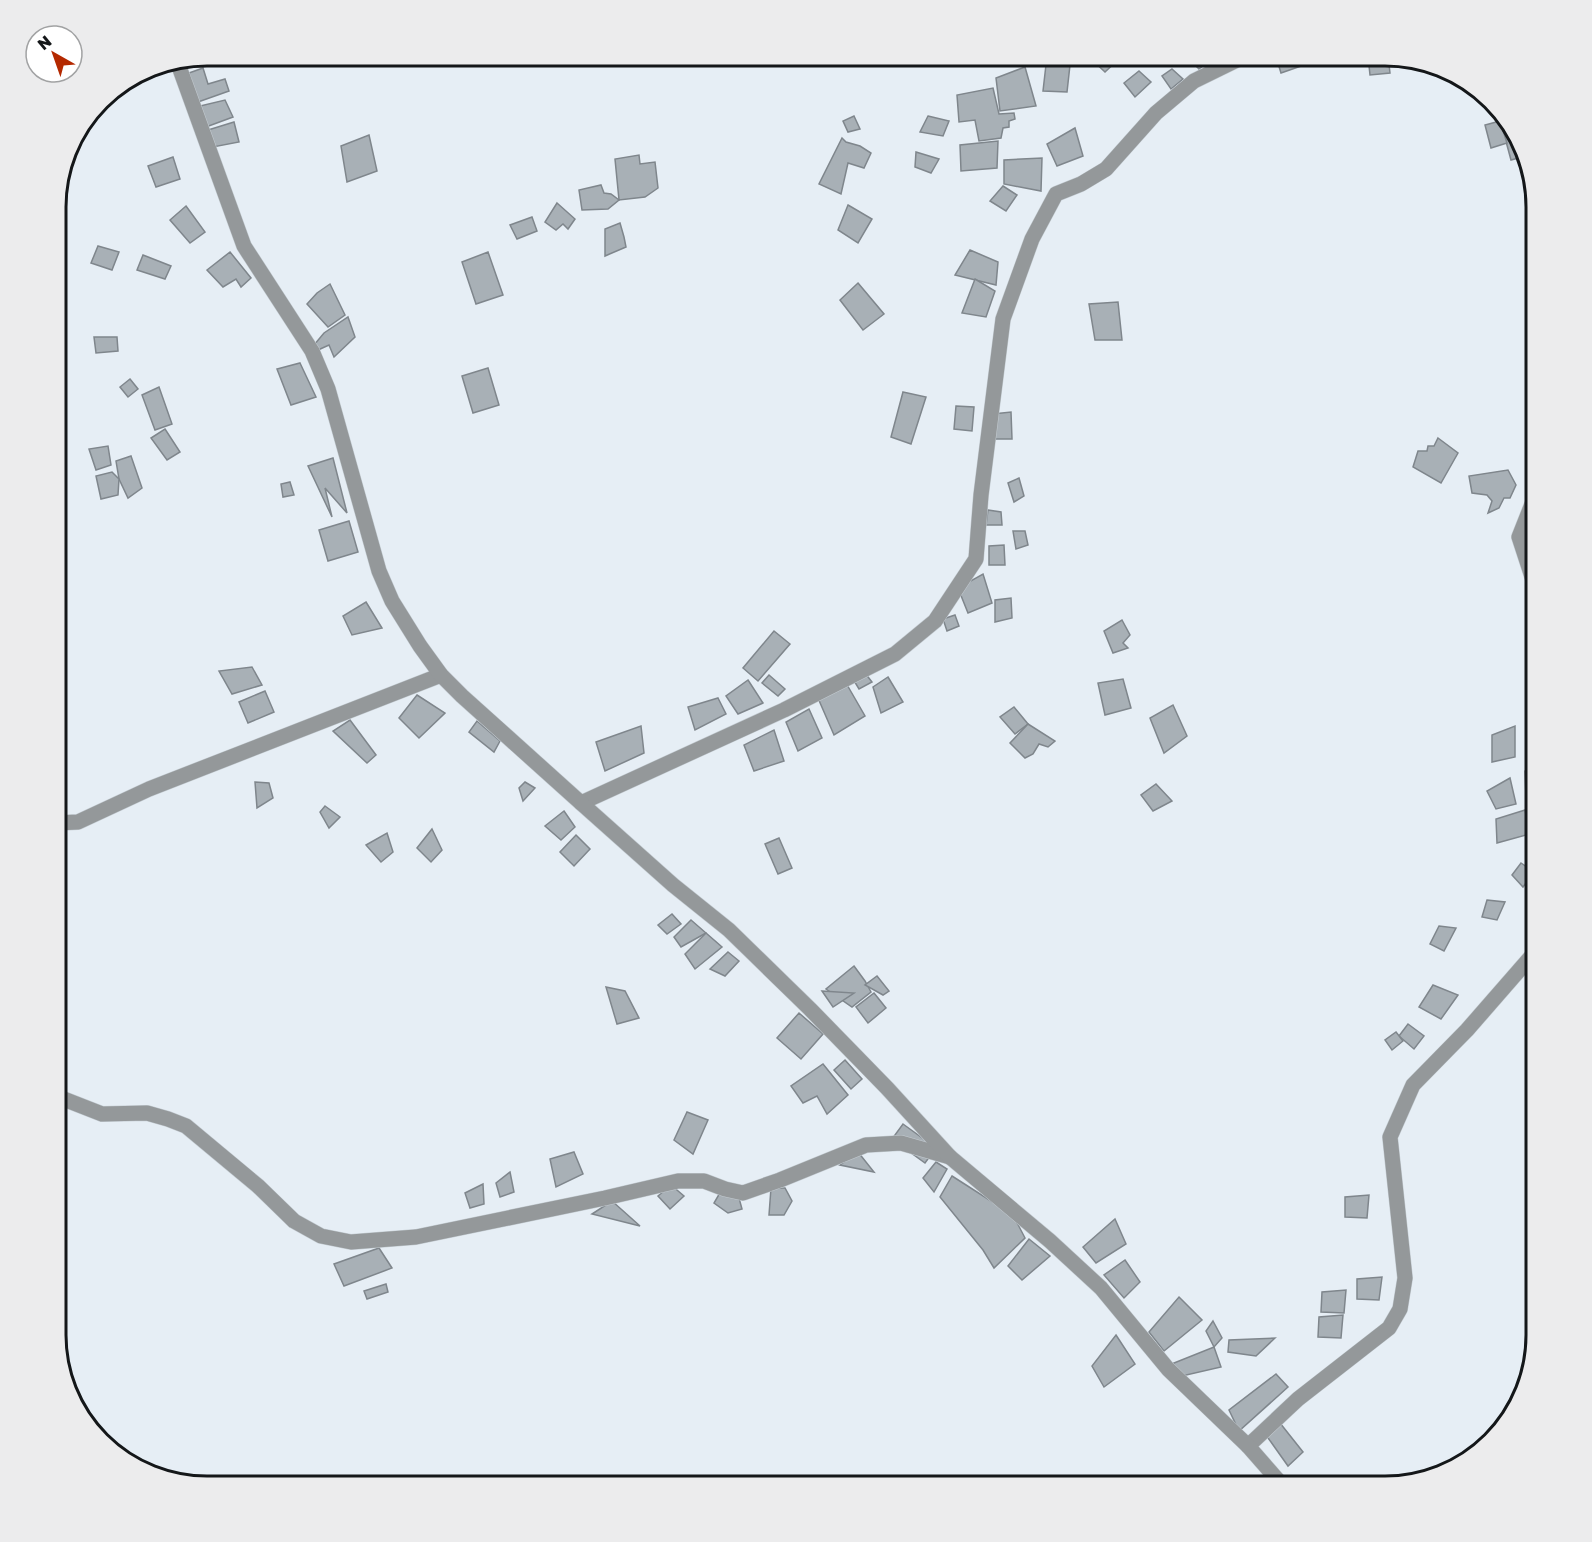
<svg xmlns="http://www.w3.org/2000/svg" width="1592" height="1542" viewBox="0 0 1592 1542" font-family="'Golos Text',sans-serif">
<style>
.building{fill:#a8b0b6;stroke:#7f868c;stroke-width:1.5}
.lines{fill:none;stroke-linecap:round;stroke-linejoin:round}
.minor-casing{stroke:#c4ccd2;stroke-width:16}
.tertiary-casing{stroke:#c4ccd2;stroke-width:16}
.minor{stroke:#94989a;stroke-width:15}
.tertiary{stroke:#94989a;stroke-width:15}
.rim{fill:none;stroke:#141719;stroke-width:3}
</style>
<rect width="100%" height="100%" fill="#e6eef5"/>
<g class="building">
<path d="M1047,56H1071L1067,92L1043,91Z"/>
<path d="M1088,56H1122L1105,72Z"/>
<path d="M1138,56H1161L1153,65Z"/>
<path d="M1186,56H1211L1213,58L1199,69Z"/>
<path d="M1288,56H1301L1304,65L1281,73L1277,60Z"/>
<path d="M1368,56H1388L1390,73L1370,75Z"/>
<path d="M1025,67L1036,106L1000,111L996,78Z"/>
<path d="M203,68L208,84L225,79L229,91L198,102L189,73Z"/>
<path d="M1172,69L1183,79L1171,89L1162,76Z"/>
<path d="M1139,71L1151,82L1135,97L1124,83Z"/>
<path d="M993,88L999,114L1014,113L1015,119L1009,121V127L1003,128L1001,138L979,141L975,120L959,122L957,95Z"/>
<path d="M225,100L233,117L206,127L200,106Z"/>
<path d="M1497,108H1499L1525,149L1526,156L1511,160Z"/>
<path d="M854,116L860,129L848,132L843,121Z"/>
<path d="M928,116L949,121L943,136L920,132Z"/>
<path d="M1500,121L1507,143L1491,148L1485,125Z"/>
<path d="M234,122L239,142L213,147L208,130Z"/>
<path d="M1075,128L1083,156L1057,166L1047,144Z"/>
<path d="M369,135L377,171L347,182L341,146Z"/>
<path d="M842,138L846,142L860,146L871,153L864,168L848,163L841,194L819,184Z"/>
<path d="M998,141L997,168L961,171L960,145Z"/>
<path d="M916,152L939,159L931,173L915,167Z"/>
<path d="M639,155L640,164L655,162L658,188L645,197L619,200L615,159Z"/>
<path d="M173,157L180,179L156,187L148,166Z"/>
<path d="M1042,158L1041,191L1004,184V160Z"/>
<path d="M1527,160L1533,189L1520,164Z"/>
<path d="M601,185L604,193L611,194L619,200L608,209L582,210L579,190Z"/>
<path d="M1003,186L1017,195L1006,211L990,201Z"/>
<path d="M557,203L575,219L568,229L563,224L556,230L545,222Z"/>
<path d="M848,205L872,219L858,243L838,230Z"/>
<path d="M186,206L205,232L190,243L170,220Z"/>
<path d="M532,217L537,231L517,239L510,225Z"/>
<path d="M620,223L624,237L626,247L605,256V229Z"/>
<path d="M56,229L66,232L58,245L56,243Z"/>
<path d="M98,246L119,252L112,270L91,263Z"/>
<path d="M970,250L998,262L996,285L955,275Z"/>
<path d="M230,252L251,278L241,287L236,279L223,287L207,270Z"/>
<path d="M488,252L503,295L476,304L462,262Z"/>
<path d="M143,255L171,266L165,279L137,270Z"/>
<path d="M975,279L995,291L986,317L962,313Z"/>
<path d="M858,283L884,314L863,330L840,300Z"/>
<path d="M330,284L345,315L328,327L307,304L317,293Z"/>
<path d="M1118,302L1122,340H1095L1089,304Z"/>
<path d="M348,317L355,337L334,357L329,345L318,350L314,345L324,333Z"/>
<path d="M94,337H117L118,351L96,353Z"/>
<path d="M300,363L316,397L291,405L277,369Z"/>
<path d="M488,368L499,405L473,413L462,376Z"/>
<path d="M130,379L138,389L128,397L120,387Z"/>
<path d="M159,387L172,424L155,430L142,395Z"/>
<path d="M903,392L926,397L911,444L891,437Z"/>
<path d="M956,406L974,407L972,431L954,429Z"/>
<path d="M1011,412L1012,439H994L993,414Z"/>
<path d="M165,429L180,452L167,460L151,438Z"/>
<path d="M1438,438L1458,453L1441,483L1413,467L1418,451H1427L1428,446H1434Z"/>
<path d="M108,446L111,465L96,470L89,449Z"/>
<path d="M131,456L142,488L128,498L119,479L116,461Z"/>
<path d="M333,458L347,513L325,488L332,517L308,466Z"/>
<path d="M1508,470L1516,485L1510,498H1504L1499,508L1488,513L1492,501L1487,495L1472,493L1469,476Z"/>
<path d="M112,472L119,479L118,495L101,499L96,476Z"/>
<path d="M1019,478L1024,496L1014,502L1008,483Z"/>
<path d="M290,482L294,495L283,497L281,484Z"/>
<path d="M988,510L1001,512L1002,525H986Z"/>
<path d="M349,521L358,552L328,561L319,530Z"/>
<path d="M1013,531H1025L1028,545L1016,549Z"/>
<path d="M1004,545L1005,565H989V546Z"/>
<path d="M983,574L992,603L968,613L958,588Z"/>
<path d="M1011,598L1012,618L995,622V600Z"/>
<path d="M366,602L382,628L352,635L343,616Z"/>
<path d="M955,615L959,626L947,631L943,619Z"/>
<path d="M1122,620L1130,635L1123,643L1128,648L1113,653L1104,631Z"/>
<path d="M774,631L790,644L758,681L743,668Z"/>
<path d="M252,667L262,685L232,694L219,671Z"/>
<path d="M865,673L872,682L859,689L853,679Z"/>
<path d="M769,675L785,689L778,696L762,683Z"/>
<path d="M888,677L903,702L881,713L873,687Z"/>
<path d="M1123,679L1131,708L1105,715L1098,683Z"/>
<path d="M748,680L763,703L738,714L726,696Z"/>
<path d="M846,683L865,716L834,735L818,698Z"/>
<path d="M265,691L274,712L248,723L239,702Z"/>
<path d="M417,695L445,713L419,738L399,718Z"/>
<path d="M718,698L726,714L695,730L688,707Z"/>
<path d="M1173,705L1187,736L1164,753L1150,718Z"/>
<path d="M1014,707L1028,724L1015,734L1000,717Z"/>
<path d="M809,709L822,738L798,751L786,722Z"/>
<path d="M350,720L376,755L367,763L333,731Z"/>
<path d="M477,721L500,741L494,752L469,732Z"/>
<path d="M1028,724L1055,741L1048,747L1039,744L1033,754L1025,758L1010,743Z"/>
<path d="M641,726L644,753L605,771L596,742Z"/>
<path d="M1515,726V757L1492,762V735Z"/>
<path d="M774,730L784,761L754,771L744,745Z"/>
<path d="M1536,768V795L1526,797L1525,771Z"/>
<path d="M1510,778L1516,804L1496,809L1487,791Z"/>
<path d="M255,782L269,783L273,798L257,808Z"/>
<path d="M525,782L535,788L523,801L519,788Z"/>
<path d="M1156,784L1172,801L1153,811L1141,795Z"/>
<path d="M325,806L340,817L329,828L320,812Z"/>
<path d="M1525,810L1530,834L1497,843L1496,819Z"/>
<path d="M564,811L575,827L561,840L545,826Z"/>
<path d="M432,829L442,850L431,862L417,848Z"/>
<path d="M387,833L393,852L381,862L366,845Z"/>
<path d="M576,835L590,849L574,866L560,852Z"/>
<path d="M779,838L792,868L778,874L765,844Z"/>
<path d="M1521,863L1534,872L1523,887L1512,875Z"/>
<path d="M1487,900L1505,902L1497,920L1482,917Z"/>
<path d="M672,914L681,924L667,934L658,925Z"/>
<path d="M691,920L706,933L681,947L674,937Z"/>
<path d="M1439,926L1456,928L1444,951L1430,944Z"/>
<path d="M706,933L722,947L695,969L685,954Z"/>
<path d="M728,952L739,961L725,976L710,969Z"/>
<path d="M854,966L865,981L871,992L852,1007L826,989Z"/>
<path d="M877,976L889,991L883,995L865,985Z"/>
<path d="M1433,985L1458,995L1441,1019L1419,1007Z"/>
<path d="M606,987L625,991L639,1018L617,1024Z"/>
<path d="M822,991L854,993L833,1007Z"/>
<path d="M874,993L886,1008L868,1023L856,1007Z"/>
<path d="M799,1013L823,1034L801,1059L777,1038Z"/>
<path d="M1408,1024L1424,1036L1414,1049L1399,1036Z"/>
<path d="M1396,1032L1403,1041L1392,1050L1385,1040Z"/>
<path d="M845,1060L862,1079L851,1089L834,1070Z"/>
<path d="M823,1064L848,1095L827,1114L817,1096L803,1103L791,1086Z"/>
<path d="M687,1112L708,1120L693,1154L674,1140Z"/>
<path d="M903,1124L936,1148L925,1163L892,1139Z"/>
<path d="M574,1152L583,1174L556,1187L550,1159Z"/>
<path d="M858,1152L874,1172L840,1165Z"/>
<path d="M936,1162L947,1169L934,1192L923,1178Z"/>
<path d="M510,1172L514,1192L500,1197L496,1183Z"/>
<path d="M952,1176L1013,1215L1025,1238L994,1268L983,1250L940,1197Z"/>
<path d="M483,1184L484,1204L470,1208L465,1193Z"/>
<path d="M671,1185L684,1196L670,1209L658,1196Z"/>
<path d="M771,1188H785L792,1201L784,1215H769Z"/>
<path d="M721,1191L739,1198L742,1209L728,1213L714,1203Z"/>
<path d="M1369,1195L1367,1218L1345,1217V1197Z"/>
<path d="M612,1201L640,1226L592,1214Z"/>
<path d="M1115,1219L1126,1244L1096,1263L1083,1247Z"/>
<path d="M1029,1239L1050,1256L1022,1280L1008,1266Z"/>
<path d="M379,1248L392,1268L344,1286L334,1264Z"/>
<path d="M1125,1260L1140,1282L1124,1298L1104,1275Z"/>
<path d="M1382,1277L1379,1300L1357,1299V1279Z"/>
<path d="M386,1284L388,1292L367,1299L364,1291Z"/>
<path d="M1346,1290L1344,1313L1321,1312L1322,1292Z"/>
<path d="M1179,1297L1202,1320L1164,1351L1149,1332Z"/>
<path d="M1343,1315L1341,1338L1318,1337L1319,1317Z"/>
<path d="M1213,1321L1222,1338L1214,1347L1206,1331Z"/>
<path d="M1116,1335L1135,1364L1104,1387L1092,1366Z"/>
<path d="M1275,1338L1256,1356L1228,1352L1229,1340Z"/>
<path d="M1214,1347L1221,1367L1182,1376L1169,1365Z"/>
<path d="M1276,1374L1288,1387L1239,1431L1229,1410Z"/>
<path d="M1280,1423L1303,1452L1288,1466L1266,1435Z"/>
</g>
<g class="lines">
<defs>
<g id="minor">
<path d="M1536,494L1519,537L1536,589"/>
<path d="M581,803L784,710L895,654L935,621L976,559L981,495L1003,319L1032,239L1056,194L1081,184L1106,169L1156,113L1194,81L1245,56"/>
<path d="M56,823L78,822L149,789L441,675"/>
<path d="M56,1096L102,1114L147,1113L168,1119L186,1126L258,1186L294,1221L321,1236L351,1242L416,1237L605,1198L678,1181H704L725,1189L743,1193L780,1180L866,1145L901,1143L950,1157"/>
<path d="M1248,1446L1298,1399L1389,1328L1400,1309L1405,1278L1390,1137L1413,1085L1467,1030L1536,951"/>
</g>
<path id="tertiary" d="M177,61L244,246L312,351L328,389L379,571L392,601L420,646L441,675L462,696L581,803L673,885L729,930L810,1009L887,1088L950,1157L1050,1241L1101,1288L1168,1369L1248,1446L1283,1486"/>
</defs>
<use href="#minor" class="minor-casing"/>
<use href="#tertiary" class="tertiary-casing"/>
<use href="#minor" class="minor"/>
<use href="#tertiary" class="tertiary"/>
</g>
<path d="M0 0H1592V1542H0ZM207 66H1385A141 141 0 0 1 1526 207V1335A141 141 0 0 1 1385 1476H207A141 141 0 0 1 66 1335V207A141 141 0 0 1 207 66Z" fill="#ececed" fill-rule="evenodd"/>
<path class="rim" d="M207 66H1385A141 141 0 0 1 1526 207V1335A141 141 0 0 1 1385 1476H207A141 141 0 0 1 66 1335V207A141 141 0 0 1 207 66Z"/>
<g transform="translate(54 54) rotate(320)"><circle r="28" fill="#ffffff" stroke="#a1a2a3" stroke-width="1.5"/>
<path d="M0-4.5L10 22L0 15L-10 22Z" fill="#b42900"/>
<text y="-9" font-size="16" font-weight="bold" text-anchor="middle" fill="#141719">N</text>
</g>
</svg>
